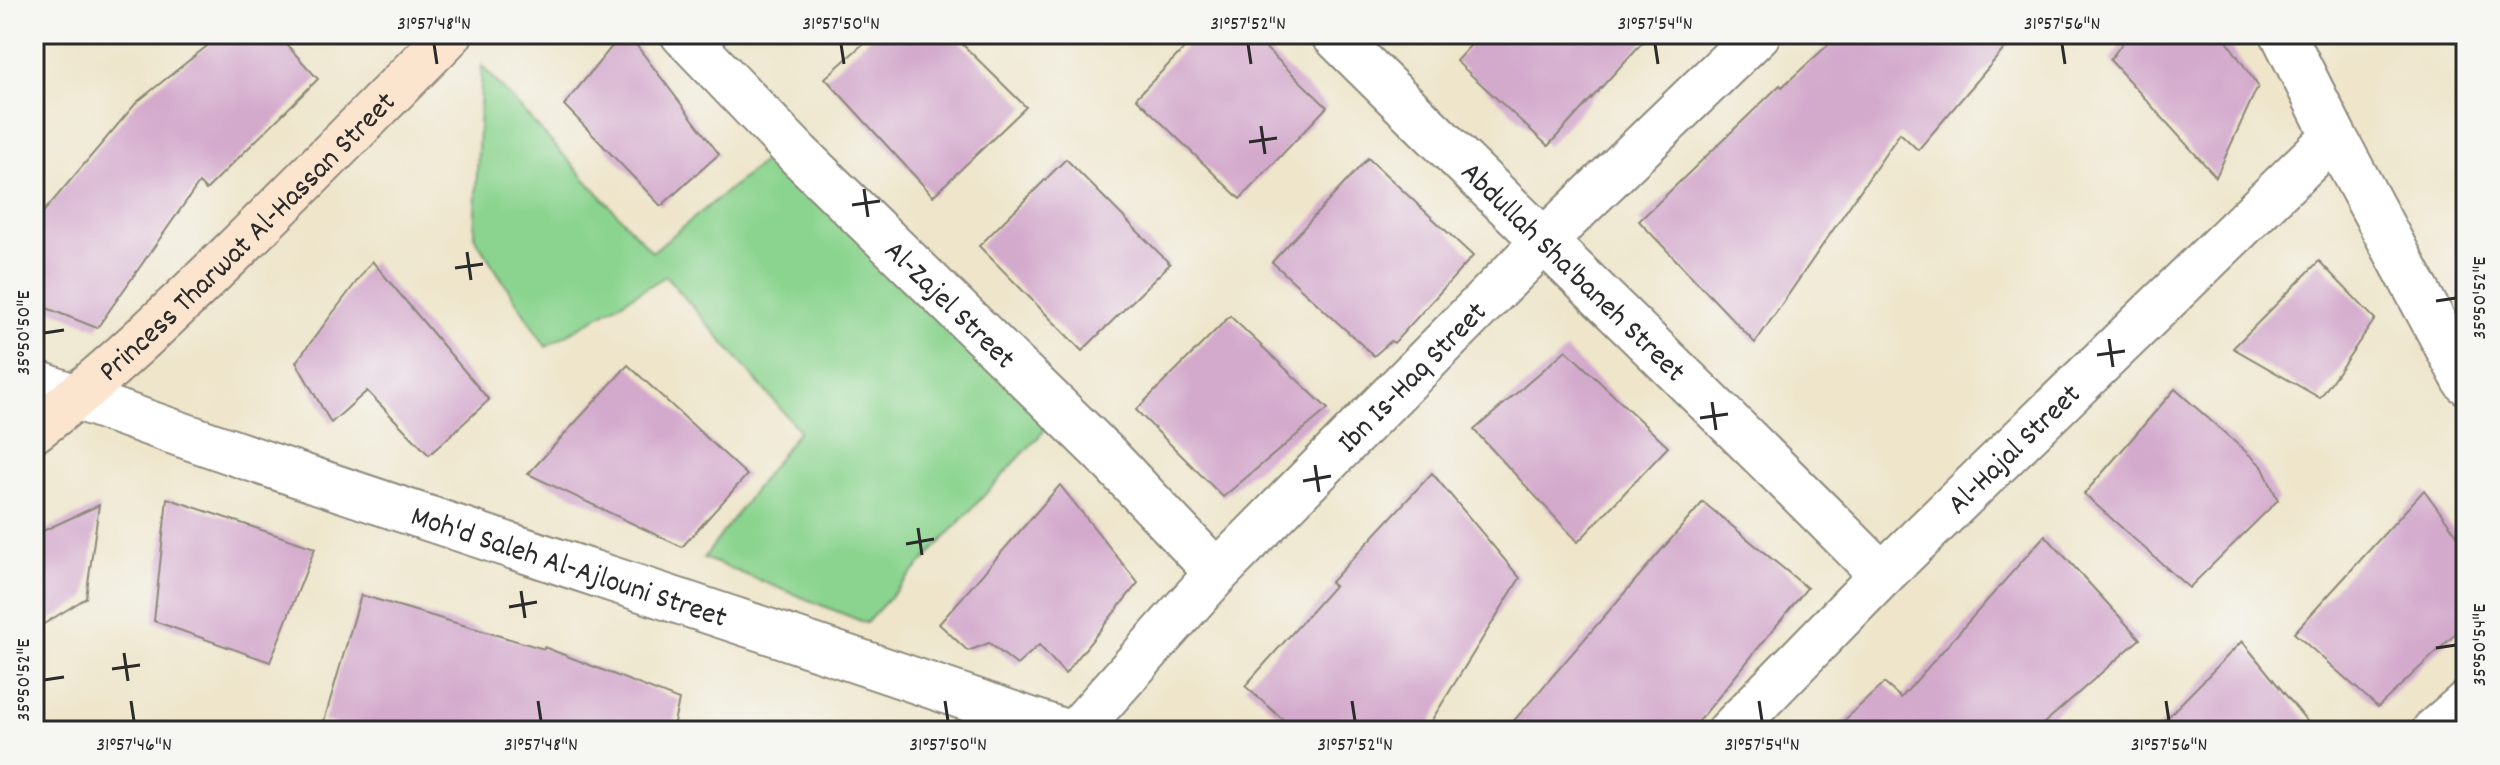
<svg xmlns="http://www.w3.org/2000/svg" width="2500" height="765" viewBox="0 0 2500 765" font-family="Dekko,sans-serif">
<style>
.green{fill:#8bd48f;stroke:#5b805d;stroke-width:2}
.building{fill:#d3a9cc}
.lines{fill:none;stroke-linecap:round;stroke-linejoin:round}
.street-casing{stroke:#8c887a;stroke-width:48}
.secondary-casing{stroke:#8c887a;stroke-width:48}
.street{stroke:#fff;stroke-width:44}
.secondary{stroke:#fce5cf;stroke-width:44}
.ticks{fill:none;stroke:#2b2b2b;stroke-width:3}
.labels{text-anchor:middle;stroke-width:8;stroke-linejoin:round;paint-order:stroke}
.street-label{font-size:30px;fill:#2b2b2b;stroke:#f6f6f2}
.neatline{fill:none;stroke:#2b2b2b;stroke-width:3}
.ticks-label{font-size:20px;text-anchor:middle;fill:#2b2b2b}
</style>
<rect width="100%" height="100%" fill="#f6f6f2"/>
<filter id="ink" filterUnits="userSpaceOnUse"><feTurbulence type="fractalNoise" baseFrequency=".0125" numOctaves="2"/><feDisplacementMap in="SourceGraphic" scale="16" xChannelSelector="R" yChannelSelector="G"/><feConvolveMatrix kernelMatrix="1 2 1 2 8 2 1 2 1" color-interpolation-filters="sRGB"/></filter>
<filter id="wash" filterUnits="userSpaceOnUse"><feTurbulence type="fractalNoise" baseFrequency=".006" numOctaves="4" result="noise"/><feDisplacementMap in="SourceGraphic" scale="32" xChannelSelector="R" yChannelSelector="G"/><feGaussianBlur stdDeviation="1.8" result="paint"/><feColorMatrix in="noise" values="0 0 0 0 0 0 0 0 0 0 0 0 0 0 0 0 0 1.4 0 .05"/><feComposite in="paint" operator="in"/></filter>
<g filter="url(#wash)">
<rect width="100%" height="100%" fill="#eee5ca"/>
<path class="green" d="M482,66L652,252L774,153L1053,421L866,623L704,558L799,430L666,276L546,347L474,236Z"/>
<g id="blocks">
<g class="building">
<path d="M222,34H277L318,79L206,190L199,183L97,328L34,303V223L137,102Z"/>
<path d="M622,34H628L719,154L661,206L564,105Z"/>
<path d="M874,34H952L1026,107L933,196L825,78Z"/>
<path d="M1198,34H1251L1327,107L1240,199L1136,98Z"/>
<path d="M1481,34H1650L1548,146L1456,61Z"/>
<path d="M1840,34H2017L1918,150L1900,133L1755,343L1639,221L1780,85L1782,87Z"/>
<path d="M2129,34H2222L2258,86L2216,177L2110,60Z"/>
<path d="M1368,158L1473,256L1394,343L1391,341L1374,356L1272,262Z"/>
<path d="M1066,159L1170,264L1082,351L979,246Z"/>
<path d="M372,261L489,400L429,455L367,391L331,423L296,362Z"/>
<path d="M2319,261L2375,319L2320,398L2233,348Z"/>
<path d="M1230,316L1328,409L1223,497L1136,410Z"/>
<path d="M1566,350L1668,447L1578,542L1474,430Z"/>
<path d="M628,365L747,475L682,547L528,474Z"/>
<path d="M2175,389L2262,466L2278,500L2189,588L2084,494Z"/>
<path d="M1432,473L1520,578L1425,731H1296L1245,686L1334,586L1330,583Z"/>
<path d="M1060,485L1138,583L1065,674L1039,645L1017,665L989,643L968,651L939,624Z"/>
<path d="M2424,490L2466,547V624L2378,707L2294,633Z"/>
<path d="M167,498L315,548L270,662L154,621Z"/>
<path d="M1703,502L1807,588L1691,731H1505Z"/>
<path d="M99,505L86,598L34,630V535Z"/>
<path d="M2045,535L2140,639L2035,731H1833L1884,683L1901,698Z"/>
<path d="M361,595L544,649V647L679,700L672,731H363L324,721Z"/>
<path d="M2242,641L2315,731H2154Z"/>
</g>
</g>
</g>
<g filter="url(#ink)">
<use href="#blocks" fill-opacity="0" stroke="#8c887a" stroke-width="2"/>
<g class="lines">
<defs>
<g id="street">
<path id="s1" d="M683,34L798,154L1106,455L1217,573"/>
<path id="s2" d="M1333,34C1515,215 1702,392 1882,575"/>
<path d="M2283,34L2334,136L2466,382"/>
<path id="s3" d="M34,382C374,506 721,611 1062,731"/>
<path id="s4" d="M1076,731L1217,573L1543,242L1758,34"/>
<path id="s5" d="M1730,731L1882,575L2334,136"/>
<path d="M2434,731L2466,703"/>
</g>
<g id="secondary">
<path id="s6" d="M34,430C104,377 167,316 230,255C304,182 377,108 450,34"/>
</g>
</defs>
<use href="#street" class="street-casing"/>
<use href="#secondary" class="secondary-casing"/>
<use href="#street" class="street"/>
<use href="#secondary" class="secondary"/>
</g>
</g>
<path class="ticks" d="M434,44L437,64M841,44L844,64M1248,44L1251,64M1655,44L1658,64M2062,44L2065,64M1261,126L1265,154M1249,142L1277,138M864,189L868,217M852,205L880,201M467,252L471,280M455,268L483,264M2436,301L2456,298M44,333L64,330M2109,339L2113,367M2097,355L2125,351M1712,402L1716,430M1700,418L1728,414M1315,465L1319,492M1303,481L1331,476M918,528L922,555M906,544L934,539M521,591L525,618M509,607L537,602M2436,648L2456,645M124,653L128,681M112,669L140,665M44,680L64,677M131,701L134,721M538,701L541,721M945,701L948,721M1352,701L1355,721M1759,701L1762,721M2166,701L2169,721"/>
<g class="labels">
<g class="street-label">
<text dy="10" stroke="none"><textPath href="#s6" startOffset="288">Princess Tharwat Al-Hassan Street</textPath></text>
<text dy="10" stroke="none"><textPath href="#s2" startOffset="338">Abdullah Sha'baneh Street</textPath></text>
<text dy="10" stroke="none"><textPath href="#s1" startOffset="380">Al-Zajel Street</textPath></text>
<text dy="10" stroke="none"><textPath href="#s4" startOffset="488">Ibn Is-Haq Street</textPath></text>
<text dy="10" stroke="none"><textPath href="#s5" startOffset="400">Al-Hajal Street</textPath></text>
<text dy="10" stroke="none"><textPath href="#s3" startOffset="566">Moh'd Saleh Al-Ajlouni Street</textPath></text>
</g>
</g>
<rect width="2500" height="765" fill="none" stroke="#f6f6f2" stroke-width="88"/>
<rect x="44" y="44" width="2412" height="677" class="neatline"/>
<g class="ticks-label">
<text x="434" y="29">31°57'48"N</text>
<text x="841" y="29">31°57'50"N</text>
<text x="1248" y="29">31°57'52"N</text>
<text x="1655" y="29">31°57'54"N</text>
<text x="2062" y="29">31°57'56"N</text>
<text transform="translate(2478 298) rotate(-90)" y="7">35°50'52"E</text>
<text transform="translate(22 333) rotate(-90)" y="7">35°50'50"E</text>
<text transform="translate(2478 645) rotate(-90)" y="7">35°50'54"E</text>
<text transform="translate(22 680) rotate(-90)" y="7">35°50'52"E</text>
<text x="134" y="750">31°57'46"N</text>
<text x="541" y="750">31°57'48"N</text>
<text x="948" y="750">31°57'50"N</text>
<text x="1355" y="750">31°57'52"N</text>
<text x="1762" y="750">31°57'54"N</text>
<text x="2169" y="750">31°57'56"N</text>
</g>
</svg>
